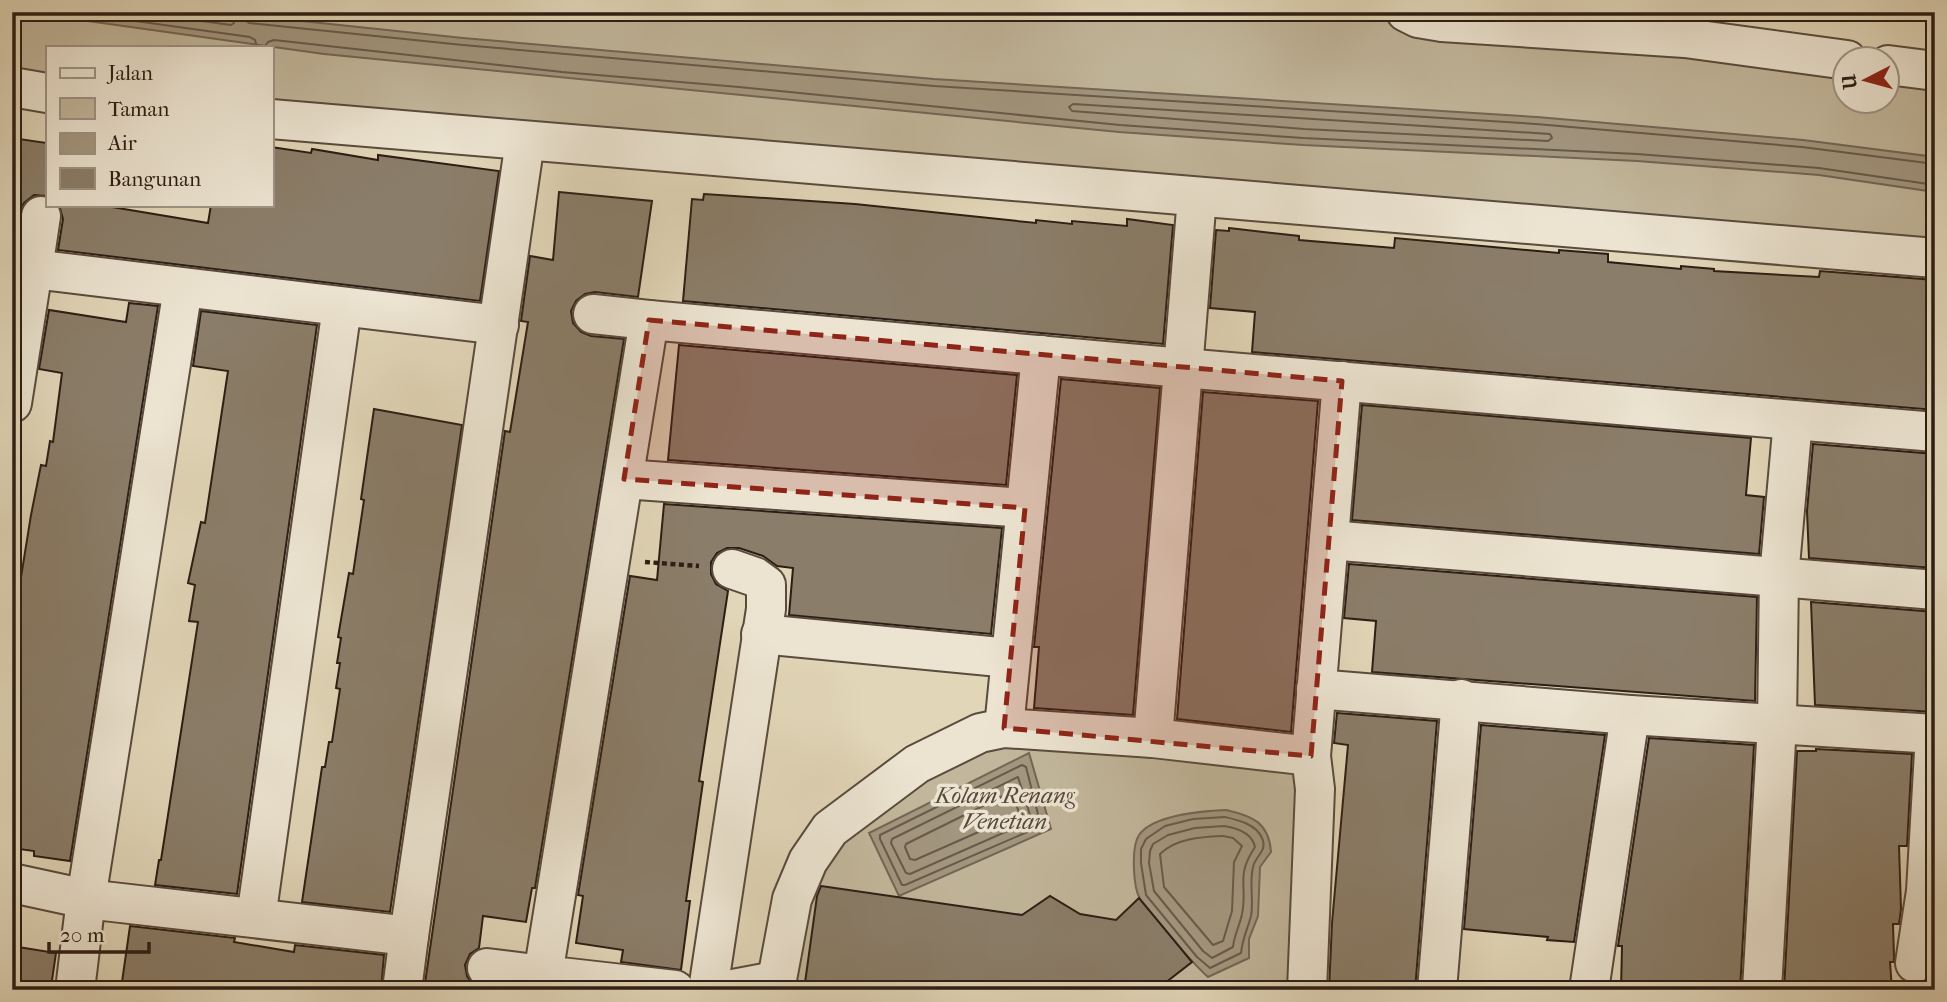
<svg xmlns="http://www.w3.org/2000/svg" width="1947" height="1002" viewBox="0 0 1947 1002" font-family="'IM FELL French Canon',serif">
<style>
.green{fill:#c2b79c;stroke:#776a58;stroke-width:2}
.water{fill:#a39780;stroke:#736655;stroke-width:2}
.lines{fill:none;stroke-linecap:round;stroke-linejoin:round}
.shore{stroke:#685a4a;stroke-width:2}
.building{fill:#8a7d69;stroke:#2c1d14;stroke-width:2}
.minor-casing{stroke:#594b3d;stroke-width:42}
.path{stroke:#2c1d14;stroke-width:4.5;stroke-dasharray:5 3.5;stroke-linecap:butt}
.minor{stroke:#ece4d1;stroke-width:38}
.marked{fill:#8f2418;fill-opacity:0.2;stroke:#8f2418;stroke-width:5;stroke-dasharray:14 9;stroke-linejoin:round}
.labels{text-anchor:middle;stroke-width:7;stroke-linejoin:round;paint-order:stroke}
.water-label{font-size:23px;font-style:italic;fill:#56483a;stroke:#ece4d1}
</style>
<rect width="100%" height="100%" fill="#e1d6b8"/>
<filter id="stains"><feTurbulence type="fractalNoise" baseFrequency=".00286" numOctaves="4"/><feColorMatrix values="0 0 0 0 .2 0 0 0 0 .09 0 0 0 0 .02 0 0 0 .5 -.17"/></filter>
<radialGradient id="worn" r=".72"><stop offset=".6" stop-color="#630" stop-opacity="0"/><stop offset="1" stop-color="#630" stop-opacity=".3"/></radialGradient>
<g class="green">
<path d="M12,12H1406L1846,60V102H1888V65L1935,71V258L271,119V47H47V93L12,87Z"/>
<path d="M980,733L1311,756L1307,990H782L808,861Z"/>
</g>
<g class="water">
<path d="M23,12H217L463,38L934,79L1537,117L1803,140L1935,157V192L1819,175L1637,161L1303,145L1119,132L324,54Z"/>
<path d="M1029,753L1051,829L899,896L869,833Z"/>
<path d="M1226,810C1253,816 1269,823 1271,852L1260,867L1258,916L1249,939V958L1208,977C1189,960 1174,940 1157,920C1152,914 1144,907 1140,899C1133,887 1131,847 1139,835C1153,815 1203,811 1226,810Z"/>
</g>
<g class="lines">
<g class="shore">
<path d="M71,12L250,37L255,40L257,47"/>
<path d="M135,12L231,25L234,23L233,12"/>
<path d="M242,12L243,19L249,23L463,45L934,86L1536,124L1802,147L1935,164"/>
<path d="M264,47L268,42L274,40L562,72L739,87L1120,125L1303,138L1637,154L1819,168L1935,185"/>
<path d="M1073,104L1535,133L1550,134L1552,138L1548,141L1304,129L1072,111L1069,107Z"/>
<path d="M1022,765L1026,767L1041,826L905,885H902L880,839V835Z"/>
<path d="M1018,777L1031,818L1030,821L910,874L906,873L891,843L892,839Z"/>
<path d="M1011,792L1019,812L1017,815L915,860L910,859L905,847L906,844Z"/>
<path d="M1225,817C1238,820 1256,824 1262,838C1268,851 1255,856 1253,867C1249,883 1254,901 1251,916C1247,931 1243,936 1241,953L1210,968L1197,957L1146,895L1141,863V849L1146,839L1165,826L1193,819Z"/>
<path d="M1224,826C1237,828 1252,833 1255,847C1235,877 1248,885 1242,914C1240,925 1234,935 1233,947L1212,958L1203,951L1154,891L1149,863L1150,851L1153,844L1168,835L1195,828Z"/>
<path d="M1223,836L1233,838L1242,846L1234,862L1232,911L1223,941L1213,945L1164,887L1160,854C1176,838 1202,837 1223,836Z"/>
</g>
</g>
<g class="building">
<path d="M12,138L47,143V196L34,195L24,203L19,213L14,252Z"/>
<path d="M271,147L311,153L312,149L378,160V155L499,171L480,301L58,250L63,219L59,205H100L208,223L211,205H271Z"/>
<path d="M559,192L652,201L638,297L595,292L585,294L576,301L571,311L573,323L581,332L591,336L624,339L535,888H532L526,922L483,916L479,948L470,954L465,965L467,976L473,985L472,990H424L505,431L510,432L528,322L521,321L530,256L553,260Z"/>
<path d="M704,194L855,204L1036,223V220L1072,224V221L1127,226V219L1173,225L1163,344L683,301L692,199L703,200Z"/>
<path d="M1229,228L1299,236V240L1394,248L1395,238L1559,253V250L1608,254V262L1681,269V266L1714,269V271L1819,277L1820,271L1935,280V410L1252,352L1255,312L1210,308L1216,230L1229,231Z"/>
<path d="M129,303L158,306L70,861L34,856V851L12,848V633L31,515L41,465L46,466L50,441L53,442L62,373L39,369L49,310L126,322Z"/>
<path d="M201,311L317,325L237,894L155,885L159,860H161L198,622L189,621L195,585L188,583L201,522L205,523L228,371L193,366Z"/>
<path d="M679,345L1017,375L1006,485L668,460Z"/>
<path d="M1061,379L1160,388L1133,715L1034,708L1039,647H1034Z"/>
<path d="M1203,392L1318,401L1291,732L1177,719Z"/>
<path d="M1362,405L1751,438L1746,495L1764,497L1759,554L1352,520Z"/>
<path d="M374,409L462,425L390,912L302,902L322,767H325L329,742H332L340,689L336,688L340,663H337L341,638L338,637L349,573L353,574L364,500L361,499Z"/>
<path d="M1813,444L1935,454L1933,568L1809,558L1807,511Z"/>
<path d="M664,504L1002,528L991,634L789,615L793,568L777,566L763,556L739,548H727L717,553L711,562V574L716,584L728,591L699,781L703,782L686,901H690L681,970L621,962L623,950L576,943L583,896L578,895L630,576L657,580Z"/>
<path d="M1349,564L1757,597L1755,701L1372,672L1376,621L1344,618Z"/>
<path d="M1811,602L1935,612V712L1815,705Z"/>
<path d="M1337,713L1437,721L1415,990H1329L1332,923L1348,745L1334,743Z"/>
<path d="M1481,725L1605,735L1574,942L1547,940L1548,937L1464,929Z"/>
<path d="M1649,738L1754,745L1740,990H1621L1622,946H1618Z"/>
<path d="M1816,749L1912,754L1907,846H1899L1901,909L1899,924H1893L1894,957V962H1890L1892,990H1784L1797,751H1816Z"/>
<path d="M821,886L1022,915L1050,896L1080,914L1116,920L1139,898L1192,962L1156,990H804L817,896Z"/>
<path d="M130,926L235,938L234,942L294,952L295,945L384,955L381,990H173L122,982Z"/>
<path d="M12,946L56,953L51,987L12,980Z"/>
</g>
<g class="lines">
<defs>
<g id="minor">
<path d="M1406,12L1418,18L1442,22L1685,38L1847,60"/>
<path d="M1888,65L1935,71"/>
<path d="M12,87L47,93"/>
<path d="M271,119L1935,258"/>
<path d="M33,269L41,216"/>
<path d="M593,314L649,320"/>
<path d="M12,403L33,269L499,325"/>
<path d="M624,479L1025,508"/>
<path d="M1329,540L1935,590"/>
<path d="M761,634L1010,658"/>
<path d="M1316,689L1630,715L1935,734"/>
<path d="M1004,728L1041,355"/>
<path d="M1153,738L1197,197"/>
<path d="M12,883L86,899L409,936L525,141"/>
<path d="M256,918L342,307"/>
<path d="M1915,963L1926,891L1935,734"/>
<path d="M487,968L543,975"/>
<path d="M75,990L86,899L183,288"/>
<path d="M402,990L409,936"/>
<path d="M675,990L543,975L649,320L1183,368L1935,432"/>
<path d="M708,990L766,609V585L755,577L732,569"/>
<path d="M728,990L775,981"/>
<path d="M775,990L792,899L808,861L830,829L917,764L980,733L1004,728L1153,738L1311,756"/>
<path d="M1307,990L1315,789L1311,756L1342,381"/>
<path d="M1437,990L1461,699"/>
<path d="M1589,990L1630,715"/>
<path d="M1762,990L1777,724L1779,577L1793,420"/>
</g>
</defs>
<use href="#minor" class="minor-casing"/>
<path class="path" d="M645,562L699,566"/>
<use href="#minor" class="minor"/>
</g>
<path class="marked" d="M649,320L1342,381L1311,756L1004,728L1025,508L624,479Z"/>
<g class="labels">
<g class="water-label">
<text x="1005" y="803">Kolam Renang<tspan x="1005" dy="26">Venetian</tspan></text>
</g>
</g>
<rect width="1947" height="1002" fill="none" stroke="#e1d6b8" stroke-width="42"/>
<rect x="14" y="14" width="1919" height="974" fill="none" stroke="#2c1d14" stroke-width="3.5"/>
<rect x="21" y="21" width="1905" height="960" fill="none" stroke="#2c1d14" stroke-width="2"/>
<rect x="46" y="46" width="228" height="161" fill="#ece4d1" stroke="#9f9485" stroke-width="2"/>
<rect x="60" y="68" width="35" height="10" fill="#ece4d1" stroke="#9f9485" stroke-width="2"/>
<text x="108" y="80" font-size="21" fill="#2c1d14">Jalan</text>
<rect x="60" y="98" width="35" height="21" fill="#c2b79c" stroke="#9f9485" stroke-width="2"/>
<text x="108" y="116" font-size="21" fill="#2c1d14">Taman</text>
<rect x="60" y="133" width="35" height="21" fill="#a39780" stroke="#9f9485" stroke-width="2"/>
<text x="108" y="150" font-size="21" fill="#2c1d14">Air</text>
<rect x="60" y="168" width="35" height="21" fill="#8a7d69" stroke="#9f9485" stroke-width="2"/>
<text x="108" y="186" font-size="21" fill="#2c1d14">Bangunan</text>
<g transform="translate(1866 80) rotate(264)"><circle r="33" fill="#ece4d1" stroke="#9f9485" stroke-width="2"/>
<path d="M0-5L12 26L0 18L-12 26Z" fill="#8f2418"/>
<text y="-10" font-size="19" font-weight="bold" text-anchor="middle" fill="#2c1d14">U</text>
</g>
<path d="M49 942v10h100v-10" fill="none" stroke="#2c1d14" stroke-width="3.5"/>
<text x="60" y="942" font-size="21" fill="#2c1d14" stroke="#ece4d1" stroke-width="5" paint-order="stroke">20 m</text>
<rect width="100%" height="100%" filter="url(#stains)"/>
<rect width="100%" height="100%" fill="url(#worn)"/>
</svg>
